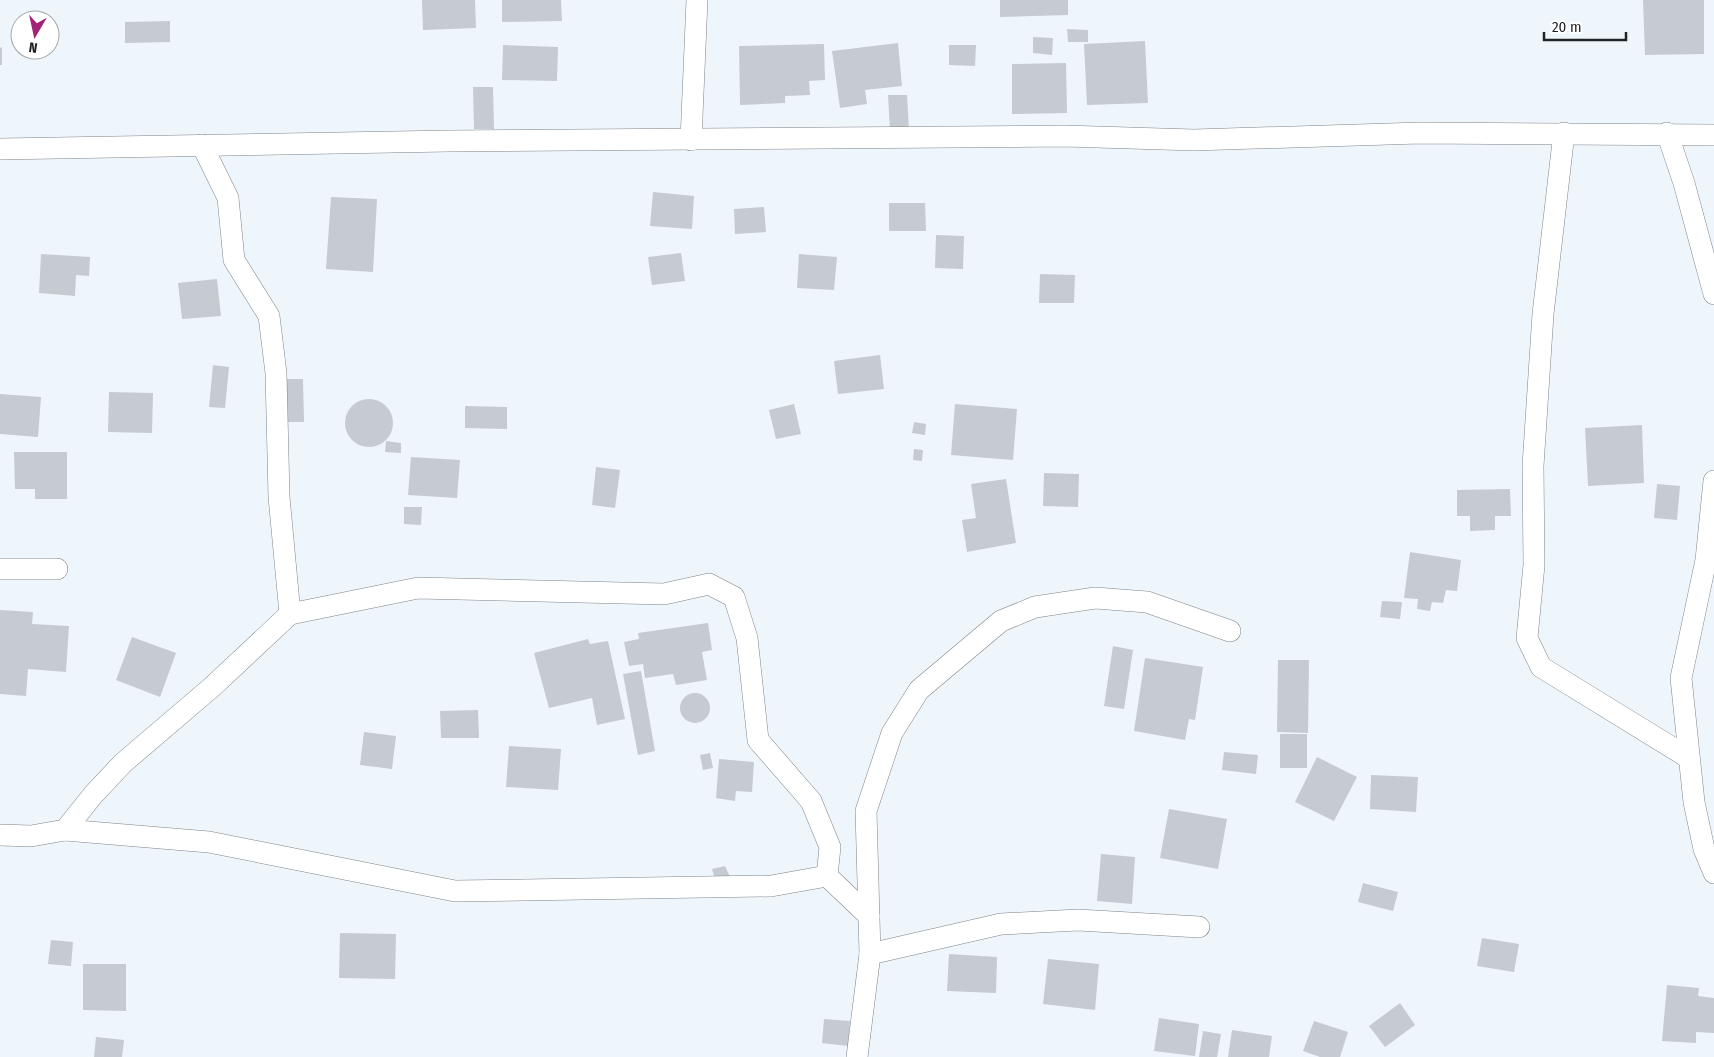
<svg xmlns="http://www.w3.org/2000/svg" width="1714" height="1057" viewBox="0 0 1714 1057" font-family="'Fira Sans Condensed',sans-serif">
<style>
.building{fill:#c5cbd0}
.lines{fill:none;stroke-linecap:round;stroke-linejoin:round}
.street-casing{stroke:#7f8489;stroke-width:22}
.street{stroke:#fff;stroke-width:21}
</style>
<rect width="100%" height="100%" fill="#eff6fb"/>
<g class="building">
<path d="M422,0H475L476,28L423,30Z"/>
<path d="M502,0H561L562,21L502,22Z"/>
<path d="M1000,0H1068V15L1000,17Z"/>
<path d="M1643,0H1704V54L1645,55Z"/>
<path d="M170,21V42L125,43V22Z"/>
<path d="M1067,29L1088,30V42H1068Z"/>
<path d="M1033,37L1053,38L1052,55L1033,53Z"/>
<path d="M1145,41L1148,103L1087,105L1084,44Z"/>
<path d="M898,43L902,86L865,90L867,104L840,108L832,51Z"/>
<path d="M824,44L825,80L809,81L810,95L785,96V103L740,105L739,46Z"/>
<path d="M503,45L558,47L557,81L502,80Z"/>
<path d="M949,45H976L975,66L949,65Z"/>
<path d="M2,47V65H0V48Z"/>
<path d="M1066,63L1067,113L1012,114V64Z"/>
<path d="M473,87H493L494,129H474Z"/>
<path d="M888,95H907L909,130L890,131Z"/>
<path d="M653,192L694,196L692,229L650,226Z"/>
<path d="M331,197L377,199L373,272L326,269Z"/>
<path d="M889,203H925L926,231H889Z"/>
<path d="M764,207L766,232L735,234L734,209Z"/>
<path d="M936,235L964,236L963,269L935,268Z"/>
<path d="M681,253L685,281L652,285L648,257Z"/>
<path d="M41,254L90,257L89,276L76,275L75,296L39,293Z"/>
<path d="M799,254L837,257L834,290L797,288Z"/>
<path d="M1040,274L1075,275L1074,303H1039Z"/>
<path d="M217,279L221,316L182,319L178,283Z"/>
<path d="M880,355L884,389L838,394L834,361Z"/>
<path d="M213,365L229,367L225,408L209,407Z"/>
<path d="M283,379H303L304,422H284Z"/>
<path d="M109,392L153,393L152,433L108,432Z"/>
<path d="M0,394L41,397L38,437L0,434Z"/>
<circle cx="369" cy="423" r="24"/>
<path d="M794,404L801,434L776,439L769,410Z"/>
<path d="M955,404L1017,409L1013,460L951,455Z"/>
<path d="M465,406L507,407V429L465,428Z"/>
<path d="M914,422L926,424L925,435L912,433Z"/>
<path d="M1642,425L1644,483L1588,486L1585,428Z"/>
<path d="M386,441L401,443V453L385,452Z"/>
<path d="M914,449L923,450L922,461L913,460Z"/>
<path d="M14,452H67V499H35V489H15Z"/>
<path d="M411,457L460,460L457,498L408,495Z"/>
<path d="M596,467L620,470L615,508L592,505Z"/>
<path d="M1044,473L1079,474L1078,507L1043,506Z"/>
<path d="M1006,479L1016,543L967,552L962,520L976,518L971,484Z"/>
<path d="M1657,484L1680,486L1677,520L1654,518Z"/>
<path d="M1510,489L1511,516H1495V530L1470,531V516H1457V490Z"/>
<path d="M404,507H422L421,525L404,524Z"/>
<path d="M1410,552L1461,560L1457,591L1446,590L1443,603L1432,602L1430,611L1417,609L1418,599L1404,598Z"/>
<path d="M1382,601L1402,602L1400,619L1380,617Z"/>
<path d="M0,610L33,612L32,624L69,626L66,672L28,669L26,696L0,694Z"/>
<path d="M708,623L712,650L702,652L707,680L676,685L673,674L645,678L643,664L629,666L624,642L639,639L638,633Z"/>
<path d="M132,637L176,653L160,697L116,680Z"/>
<path d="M588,639L590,644L608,641L625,719L597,725L592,698L549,708L534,653Z"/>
<path d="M1113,646L1133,650L1124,709L1104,706Z"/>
<path d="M1145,658L1203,667L1195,720L1189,719L1185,740L1134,731Z"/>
<path d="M1278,660H1309L1308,733L1277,732Z"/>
<path d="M641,671L655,751L638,755L623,674Z"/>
<circle cx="695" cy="708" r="15"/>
<path d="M478,710L479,738H441L440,711Z"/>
<path d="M364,732L396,736L392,769L360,765Z"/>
<rect x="1280" y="734" width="27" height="34"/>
<path d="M509,746L561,749L558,790L506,787Z"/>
<path d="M1224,752L1258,755L1256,774L1222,770Z"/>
<path d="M710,753L713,768L703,770L700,755Z"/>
<path d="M1317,757L1357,777L1334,821L1295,802Z"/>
<path d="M719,759L754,762L752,792L736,791L735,801L716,798Z"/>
<path d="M1371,775L1418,777L1416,812L1370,809Z"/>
<path d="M1169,809L1227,819L1218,869L1160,858Z"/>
<path d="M1101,854L1135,857L1132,904L1097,901Z"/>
<path d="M725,866L731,879L716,883L712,869Z"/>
<path d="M1363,883L1398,892L1393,911L1358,902Z"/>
<path d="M340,933L396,934L395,979L339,978Z"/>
<path d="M1482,938L1519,944L1514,972L1477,966Z"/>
<path d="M51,940L73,942L71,966L48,964Z"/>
<path d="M949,954L997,957L996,993L947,991Z"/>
<path d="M1048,959L1099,964L1095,1010L1043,1004Z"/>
<path d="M83,964H126V1011L83,1010Z"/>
<path d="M1667,985L1699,988L1698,996L1714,998V1033L1696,1032V1043L1662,1041Z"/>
<path d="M1400,1003L1415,1025L1385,1047L1369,1026Z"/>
<path d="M1159,1018L1199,1024L1195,1056L1154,1051Z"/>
<path d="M824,1019L850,1021L848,1046L822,1043Z"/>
<path d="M1314,1021L1348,1032L1340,1057H1320L1303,1051Z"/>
<path d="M1232,1030L1272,1036L1269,1057H1228Z"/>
<path d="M1203,1031L1221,1034L1217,1057H1199Z"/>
<path d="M96,1037L124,1040L122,1057H94Z"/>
</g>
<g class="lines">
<defs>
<g id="street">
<path d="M1564,133L1543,314L1533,466L1534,565L1527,638L1541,667L1689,758"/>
<path d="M1667,133L1684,183L1714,294"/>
<path d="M691,140L697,0"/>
<path d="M202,145L228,198L234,260L269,316L276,373L279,497L290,614L418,588L664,594L709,584L734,597L747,638L758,740L811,801L830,847L827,876L869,916"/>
<path d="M0,149L449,141L1065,136L1194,140L1420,133L1714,135"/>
<path d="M1714,481L1706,560L1681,678L1694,802L1704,849L1714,873"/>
<path d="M0,569H57"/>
<path d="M65,830L93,795L123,763L212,687L290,614"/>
<path d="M0,835L31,836L65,830L209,842L455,891L771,886L827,876"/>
<path d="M870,954L866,811L892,733L919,690L1001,621L1035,607L1095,598L1147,602L1230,631"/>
<path d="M857,1057L870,954L1001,924L1078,920L1199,927"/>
</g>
</defs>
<use href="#street" class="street-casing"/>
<use href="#street" class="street"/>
</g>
<g transform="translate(35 35) rotate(189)"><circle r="24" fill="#ffffff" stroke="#a6a7a8"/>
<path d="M0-4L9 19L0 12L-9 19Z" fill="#a22375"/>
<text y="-8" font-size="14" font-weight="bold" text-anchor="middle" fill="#202325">N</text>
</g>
<path d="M1544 32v8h82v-8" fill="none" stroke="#202325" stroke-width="2.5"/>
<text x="1552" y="32" font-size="15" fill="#202325" stroke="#ffffff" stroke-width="4" paint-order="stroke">20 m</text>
</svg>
